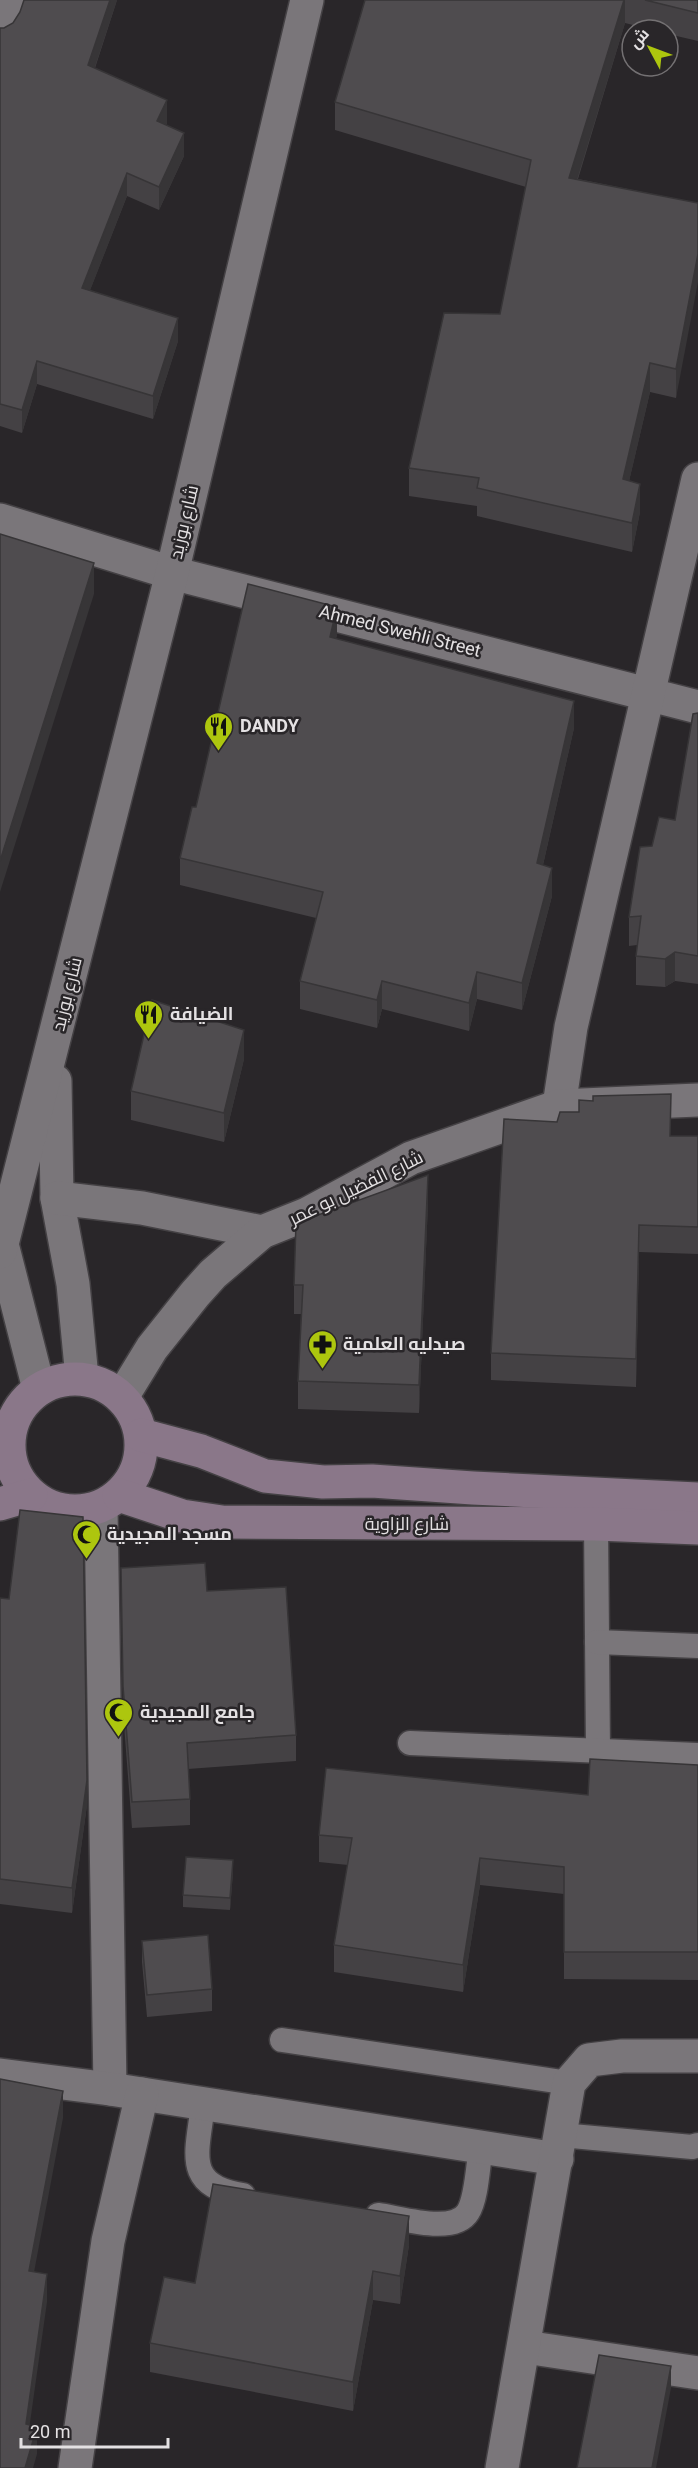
<svg xmlns="http://www.w3.org/2000/svg" width="698" height="2468" viewBox="0 0 698 2468" font-family="Roboto,Cairo,sans-serif">
<style>
.lines{fill:none;stroke-linecap:round;stroke-linejoin:round}
.lane-casing{stroke:#444144;stroke-width:27}
.street-casing{stroke:#444144;stroke-width:36}
.secondary-casing{stroke:#444144;stroke-width:36}
.lane{stroke:#7a767a;stroke-width:24}
.street{stroke:#7a767a;stroke-width:33}
.secondary{stroke:#8a7789;stroke-width:33}
.wall{fill:#444144}
.shaded-wall{fill:#373537}
.building{fill:#4f4c4f;stroke:#373537;stroke-width:1.5}
.labels{text-anchor:middle;stroke-width:5;stroke-linejoin:round;paint-order:stroke}
.street-label{font-size:18px;fill:#e4e1e3;stroke:#292629}
.poi-label{font-size:18px;font-weight:bold;fill:#e4e1e3;stroke:#292629;text-anchor:start}
</style>
<rect width="100%" height="100%" fill="#292629"/>
<g class="lines">
<defs>
<g id="lane">
<path d="M596,1524L598,1750"/>
<path d="M597,1642L698,1646"/>
<path d="M410,1743L698,1755"/>
<path d="M282,2040L569,2083"/>
<path d="M203,2104C198,2151 182,2186 243,2195"/>
<path d="M561,2135L692,2147L698,2145"/>
<path d="M378,2215C401,2218 454,2235 468,2212C477,2198 478,2163 481,2147"/>
</g>
<g id="street">
<path d="M0,33L10,0"/>
<path d="M0,520L172,573L698,707"/>
<path d="M55,1081L57,1198L73,1284L82,1378"/>
<path d="M559,1106L571,1027L698,479"/>
<path d="M57,1198L142,1208L262,1232"/>
<path d="M2,1244L39,1389"/>
<path d="M0,1252L172,573L307,0"/>
<path d="M122,1397L152,1348L195,1294L213,1274L262,1232L307,1214L411,1158L559,1106L698,1100"/>
<path d="M101,1507L110,2089"/>
<path d="M0,2075L110,2089L557,2159"/>
<path d="M525,2347L698,2373"/>
<path d="M75,2468L108,2241L142,2094"/>
<path d="M502,2468L569,2083L589,2060L622,2056H698"/>
</g>
<g id="secondary">
<circle cx="75" cy="1445" r="66"/>
<path d="M141,1435L201,1451L265,1476L323,1482L372,1481L473,1488L698,1499"/>
<path d="M119,1495L182,1516L222,1522L596,1524L698,1528"/>
<path d="M0,1504L31,1495"/>
</g>
</defs>
<use href="#lane" class="lane-casing"/>
<use href="#street" class="street-casing"/>
<use href="#secondary" class="secondary-casing"/>
<use href="#lane" class="lane"/>
<use href="#street" class="street"/>
<use href="#secondary" class="secondary"/>
</g>
<g class="wall">
<path d="M117,0L95,68L167,123L166,125L184,156L159,210L127,196L90,290L178,341L153,419L37,384L22,433L0,426V28H4Z"/>
<path d="M365,0H698V41L668,34V30H653L625,23L578,179L698,203L676,398L650,392L629,481L640,512L632,552L477,516V506L409,496V468L500,314L526,187L335,130V102Z"/>
<path d="M337,634L336,639L574,728L543,865L552,896L522,1010L477,999L469,1031L382,1009L377,1028L300,1009V981L316,918L180,885V858L196,807Z"/>
<path d="M698,713V984L675,981L665,987L636,985V956L637,945L629,946V917L652,846L675,820Z"/>
<path d="M244,1059L224,1142L131,1120V1091Z"/>
<path d="M671,1136H698V1254L639,1252L636,1387L491,1380V1353Z"/>
<path d="M428,1203L419,1413L298,1409V1381L301,1314H294V1285Z"/>
<path d="M121,1594L296,1735V1761L188,1769L190,1799V1825L132,1828L123,1712Z"/>
<path d="M0,1598L87,1805L72,1913L0,1904Z"/>
<path d="M698,1765V1980L564,1979V1894L480,1885L463,1992L334,1972V1945L348,1865L319,1862V1835L588,1795Z"/>
<path d="M233,1872L230,1910L183,1907V1895Z"/>
<path d="M142,1941L212,1989V2011L147,2017L142,1962Z"/>
<path d="M409,2245L400,2304L373,2300L353,2411L150,2372V2343L195,2283Z"/>
</g>
<g class="shaded-wall">
<path d="M110,0H117L88,88V65Z"/>
<path d="M624,0H625V23L569,206V178Z"/>
<path d="M167,100V123L157,144V121Z"/>
<path d="M184,133V156L159,210V187Z"/>
<path d="M127,173V196L82,311V288Z"/>
<path d="M698,254V282L676,398V369Z"/>
<path d="M178,318V341L153,419V396Z"/>
<path d="M37,361V384L22,433V410Z"/>
<path d="M650,363V392L623,507V479Z"/>
<path d="M640,484V512L632,552V523Z"/>
<path d="M94,563V594L0,892V861Z"/>
<path d="M337,607V634L330,665V637Z"/>
<path d="M574,701V728L537,891V863Z"/>
<path d="M552,868V896L522,1010V983Z"/>
<path d="M675,952V981L665,987V959Z"/>
<path d="M477,972V999L469,1031V1003Z"/>
<path d="M382,981V1009L377,1028V1000Z"/>
<path d="M244,1030V1059L224,1142V1113Z"/>
<path d="M428,1175V1203L419,1413V1385Z"/>
<path d="M639,1225V1252L636,1387V1359Z"/>
<path d="M87,1780V1805L72,1913V1888Z"/>
<path d="M480,1858V1885L463,1992V1965Z"/>
<path d="M233,1860V1872L230,1910V1898Z"/>
<path d="M63,2091V2118L29,2299V2271Z"/>
<path d="M409,2216V2245L400,2304V2276Z"/>
<path d="M373,2271V2300L353,2411V2382Z"/>
<path d="M47,2274V2302L26,2451V2424Z"/>
<path d="M671,2366V2388L656,2468H652Z"/>
<path d="M37,2427V2454L33,2468H25Z"/>
</g>
<g class="building">
<path d="M24,0H110L88,65L167,100L157,121L184,133L159,187L127,173L82,288L178,318L153,396L37,361L22,410L0,404V28H4L13,23L20,12Z"/>
<path d="M365,0H624L569,178L698,203V254L676,369L650,363L623,479L640,484L632,523L477,488L479,478L409,468L444,313L500,314L531,160L335,102Z"/>
<path d="M645,0H698V13Z"/>
<path d="M0,534L94,563L0,861Z"/>
<path d="M248,584L337,607L330,637L574,701L537,863L552,868L522,983L477,972L469,1003L382,981L377,1000L300,981L323,892L180,858L192,807H196Z"/>
<path d="M698,713V956L675,952L665,959L636,956L641,916L629,917L640,847L652,846L659,817L675,820L693,714Z"/>
<path d="M152,1000L244,1030L224,1113L131,1091Z"/>
<path d="M671,1094L670,1136H698V1227L639,1225L636,1359L491,1353L504,1119L557,1122L560,1112H579V1100L593,1101V1096Z"/>
<path d="M428,1175L419,1385L298,1381L303,1285H294L296,1223Z"/>
<path d="M20,1510L83,1517L87,1780L72,1888L0,1879V1598L9,1599Z"/>
<path d="M205,1563L207,1591L286,1587L296,1735L187,1743L190,1799L132,1802L123,1686L121,1568Z"/>
<path d="M590,1759L698,1765V1952H564V1867L480,1858L463,1965L334,1945L352,1838L319,1835L326,1768L588,1795Z"/>
<path d="M186,1857L233,1860L230,1898L183,1895Z"/>
<path d="M208,1935L212,1989L147,1995L142,1941Z"/>
<path d="M0,2079L63,2091L29,2271L47,2274L26,2424L37,2427L25,2468H0Z"/>
<path d="M213,2184L409,2216L400,2276L373,2271L353,2382L150,2343L164,2277L195,2283Z"/>
<path d="M599,2355L671,2366L652,2468H577Z"/>
</g>
<defs>
<symbol id="restaurant-pin" viewBox="-11 -11 22 30"><path d="M0 17L-7.5 6A9.5 9.5 0 1 1 7.5 6Z" fill="#adc60e" stroke="#292629"/><path d="M-5-6h1v4h1v-4h1v4h1v-4h1v5L-1.5 .5V6h-2V.5L-5-1ZM5-6V6H3V1.5H1.5Q1.5-4 5-6Z" fill="#111"/></symbol>
<symbol id="pharmacy-pin" viewBox="-11 -11 22 30"><path d="M0 17L-7.5 6A9.5 9.5 0 1 1 7.5 6Z" fill="#adc60e" stroke="#292629"/><path d="M-2-6h4v4h4v4h-4v4h-4v-4h-4v-4h4Z" fill="#111"/></symbol>
<symbol id="mosque-pin" viewBox="-11 -11 22 30"><path d="M0 17L-7.5 6A9.5 9.5 0 1 1 7.5 6Z" fill="#adc60e" stroke="#292629"/><path d="M3.5-4.9A6 6 0 1 0 3.5 4.9A5 5 0 1 1 3.5-4.9Z" fill="#111"/></symbol>
</defs>
<g fill-rule="evenodd">
<use href="#restaurant-pin" x="202" y="710" width="33" height="45"/>
<use href="#restaurant-pin" x="132" y="998" width="33" height="45"/>
<use href="#pharmacy-pin" x="306" y="1328" width="33" height="45"/>
<use href="#mosque-pin" x="70" y="1518" width="33" height="45"/>
<use href="#mosque-pin" x="102" y="1696" width="33" height="45"/>
</g>
<g class="labels">
<g class="street-label">
<text transform="translate(184 522) rotate(-77)" y="6">شارع بوزيد</text>
<text transform="translate(400 631) rotate(14)" y="6">Ahmed Swehli Street</text>
<text transform="translate(67 994) rotate(-76)" y="6">شارع بوزيد</text>
<text transform="translate(356 1188) rotate(-26)" y="6">شارع الفضيل بو عمر</text>
<text x="407" y="1530">شارع الزاوية</text>
</g>
<g class="poi-label">
<text x="240" y="732">DANDY</text>
<text x="170" y="1020">الضيافة</text>
<text x="343" y="1350">صيدليه العلمية</text>
<text x="107" y="1540">مسجد المجيدية</text>
<text x="140" y="1718">جامع المجيدية</text>
</g>
</g>
<g transform="translate(650 48) rotate(311)"><circle r="28" fill="#292629" stroke="#747173" stroke-width="1.5"/>
<path d="M0-4.5L10 22L0 15L-10 22Z" fill="#adc60e"/>
<text y="-9" font-size="16" font-weight="bold" text-anchor="middle" fill="#e4e1e3">ش</text>
</g>
<path d="M21 2438v9h147v-9" fill="none" stroke="#e4e1e3" stroke-width="3"/>
<text x="30" y="2438" font-size="18" fill="#e4e1e3" stroke="#292629" stroke-width="4.5" paint-order="stroke">20 m</text>
</svg>
